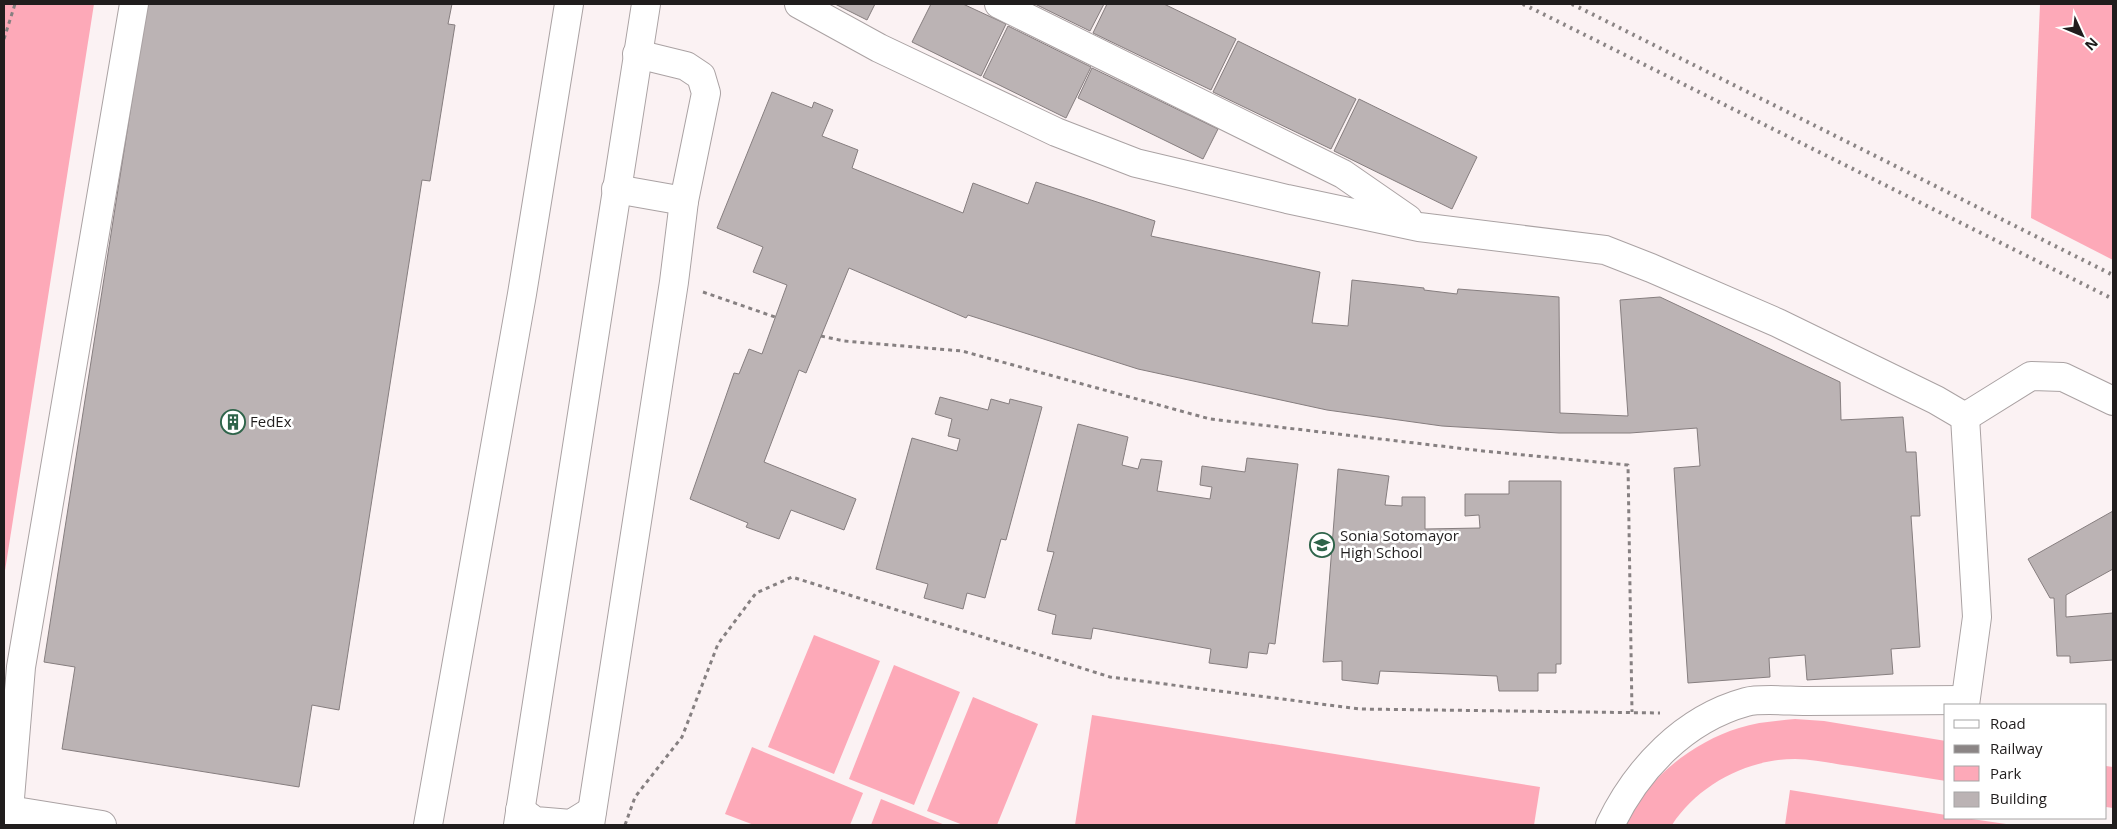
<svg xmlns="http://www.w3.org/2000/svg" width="2117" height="829" viewBox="0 0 2117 829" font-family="'Open Sans',sans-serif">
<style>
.green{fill:#fda9b8}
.building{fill:#bbb3b4;stroke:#867e7f}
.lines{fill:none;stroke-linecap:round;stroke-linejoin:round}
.minor-casing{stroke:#aaa2a3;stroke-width:30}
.path{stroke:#868081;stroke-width:3;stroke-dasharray:4 4;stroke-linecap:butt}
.minor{stroke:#fff;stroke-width:28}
.rail{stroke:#8b8585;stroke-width:4;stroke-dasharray:2.5 5;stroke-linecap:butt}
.labels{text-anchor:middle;stroke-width:5;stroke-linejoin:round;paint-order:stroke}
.poi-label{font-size:15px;fill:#201d1d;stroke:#fff;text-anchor:start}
</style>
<rect width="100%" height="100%" fill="#fbf2f3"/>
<g class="green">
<path d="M4,4H94L4,577Z"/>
<path d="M2040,4H2113V260L2031,218Z"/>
<path d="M814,635L880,661L834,774L768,747Z"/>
<path d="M894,665L960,692L914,805L849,779Z"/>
<path d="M973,697L1038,724L997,825H963L927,811Z"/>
<path d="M1092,715L1540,787L1534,825H1075Z"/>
<path d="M1795,719L1824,721L1946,741V781C1914,776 1883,771 1851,766C1833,764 1814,759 1795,759C1747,759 1698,785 1672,825H1626C1644,780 1693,742 1739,728C1757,722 1776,721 1795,719Z"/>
<path d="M752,747L863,793L850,825H754L725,814Z"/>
<path d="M2106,766L2113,767V808L2106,807Z"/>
<path d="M1790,790L1946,815V818H1965L2013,825H1785Z"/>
<path d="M881,799L945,825H871Z"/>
</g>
<g class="building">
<path d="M147,4H452L448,24L455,25L430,181L422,180L339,710L312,705L299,787L62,749L75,667L44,662Z"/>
<path d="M835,4H875L867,20Z"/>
<path d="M931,4H963L1006,24L981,76L912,42Z"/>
<path d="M1035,4H1104L1090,31Z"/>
<path d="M1107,4H1164L1236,39L1211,90L1093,33Z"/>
<path d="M1008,26L1091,67L1066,118L983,77Z"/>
<path d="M1238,41L1356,99L1331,149L1213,92Z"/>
<path d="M1092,68L1218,129L1203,159L1078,98Z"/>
<path d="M772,92L812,108L814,102L833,110L822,136L858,150L852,168L963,213L973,183L1028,204L1036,182L1155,221L1151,236L1320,272L1312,323L1348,326L1352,280L1424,288V290L1457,294L1458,289L1559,297L1560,413L1628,416L1620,300L1660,297L1840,382L1841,420L1903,417L1906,452H1916L1920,516H1911L1920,647L1891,649L1893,674L1807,680L1805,655L1769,658L1770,677L1688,683L1674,468L1700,466L1697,428L1630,433H1559L1442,426L1327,410L1138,369L968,315L966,318L849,268L806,373L799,370L764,462L856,499L844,530L791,510L779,539L746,527L748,523L690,499L734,373L739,374L749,349L762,354L787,285L753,272L763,247L717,228Z"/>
<path d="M1359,99L1477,157L1452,209L1334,151Z"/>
<path d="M940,397L988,410L991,399L1009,404L1010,399L1042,407L1006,540L1001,539L985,598L967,593L963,609L924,598L928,584L876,569L912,438L957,451L960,439L948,436L952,419L935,414Z"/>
<path d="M1078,424L1128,437L1122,465L1138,469L1141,459L1162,461L1157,491L1210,499L1212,487L1200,485L1202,466L1245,472L1247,458L1298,464L1275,644L1269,643L1267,654L1249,652L1247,668L1209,663L1211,649L1093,628L1091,639L1052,634L1056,615L1038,610L1054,552L1047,551Z"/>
<path d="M1338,469L1389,476L1385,505L1402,506V497H1425V529L1480,528L1479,515L1465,516V494H1509V481H1561V664H1556V673H1538V691H1499L1497,676L1380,671L1378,684L1342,680V661L1323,662Z"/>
<path d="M2113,511V569L2066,595V617L2113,613V660L2070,663V656H2057L2054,598H2050L2028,559Z"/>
</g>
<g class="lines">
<defs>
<g id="minor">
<path d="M799,4L879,48L1056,132L1136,163L1287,199L1419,227L1605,250L1651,268L1778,323L1936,400L1965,417L1977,617L1965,705"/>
<path d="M999,4L1343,174L1408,219"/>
<path d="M616,189L684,201"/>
<path d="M1965,417L2031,376L2063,377L2113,401"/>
<path d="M9,810L102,825"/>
<path d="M520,810L535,821L571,824L592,811"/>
<path d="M11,825L9,810L21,667L134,4"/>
<path d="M428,825L522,294L569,4"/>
<path d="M518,825L646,4"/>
<path d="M590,825L674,282L684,201L706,93L701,76L686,66L637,54"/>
<path d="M1610,825C1637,769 1684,719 1746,702C1760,698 1790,701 1806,701C1859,701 1912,700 1965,700"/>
</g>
</defs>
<use href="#minor" class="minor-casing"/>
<g class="path">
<path d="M4,39L15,4"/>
<path d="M703,292L775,317"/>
<path d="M821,336L844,341L962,351L1210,419L1483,451L1628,465L1632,712"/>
<path d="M625,825L635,797L682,737L718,644L756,593L792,577L1110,677L1360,709L1660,713"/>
</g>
<use href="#minor" class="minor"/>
<g class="rail">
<path d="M1523,4L2113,299"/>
<path d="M1572,4L2113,275"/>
</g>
</g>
<defs>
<symbol id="building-ring" viewBox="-11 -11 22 22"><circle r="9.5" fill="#fff" stroke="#2e644a" stroke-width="1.5"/><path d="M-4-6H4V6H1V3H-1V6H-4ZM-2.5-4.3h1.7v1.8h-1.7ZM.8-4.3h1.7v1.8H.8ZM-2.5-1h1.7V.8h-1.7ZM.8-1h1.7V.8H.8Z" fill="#2e644a"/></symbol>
<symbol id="school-ring" viewBox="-11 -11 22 22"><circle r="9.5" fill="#fff" stroke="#2e644a" stroke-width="1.5"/><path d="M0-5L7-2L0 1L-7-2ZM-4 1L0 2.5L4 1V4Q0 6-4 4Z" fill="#2e644a"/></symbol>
</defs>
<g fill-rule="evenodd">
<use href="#building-ring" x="219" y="408" width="28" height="28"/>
<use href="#school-ring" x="1308" y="531" width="28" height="28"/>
</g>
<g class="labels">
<g class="poi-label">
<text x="250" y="427">FedEx</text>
<text x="1340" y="541">Sonia Sotomayor<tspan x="1340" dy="17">High School</tspan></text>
</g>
</g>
<rect width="2117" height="829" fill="none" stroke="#201d1d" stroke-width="10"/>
<rect x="1944" y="704" width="162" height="115" fill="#ffffff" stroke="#a6a5a5"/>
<rect x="1954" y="720" width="25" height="8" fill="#ffffff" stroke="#a6a5a5"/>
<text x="1990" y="729" font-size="15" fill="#201d1d">Road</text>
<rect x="1954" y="745" width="25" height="8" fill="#8b8585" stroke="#a6a5a5"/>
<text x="1990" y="754" font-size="15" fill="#201d1d">Railway</text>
<rect x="1954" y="766" width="25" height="15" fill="#fda9b8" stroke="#a6a5a5"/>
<text x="1990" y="779" font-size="15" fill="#201d1d">Park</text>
<rect x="1954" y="792" width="25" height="15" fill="#bbb3b4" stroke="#a6a5a5"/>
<text x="1990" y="804" font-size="15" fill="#201d1d">Building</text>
<g transform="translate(2082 35) rotate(134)" stroke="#ffffff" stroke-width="4" paint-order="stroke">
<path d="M0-4L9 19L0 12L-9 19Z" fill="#201d1d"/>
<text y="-8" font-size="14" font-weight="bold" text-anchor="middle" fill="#201d1d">N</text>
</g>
</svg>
